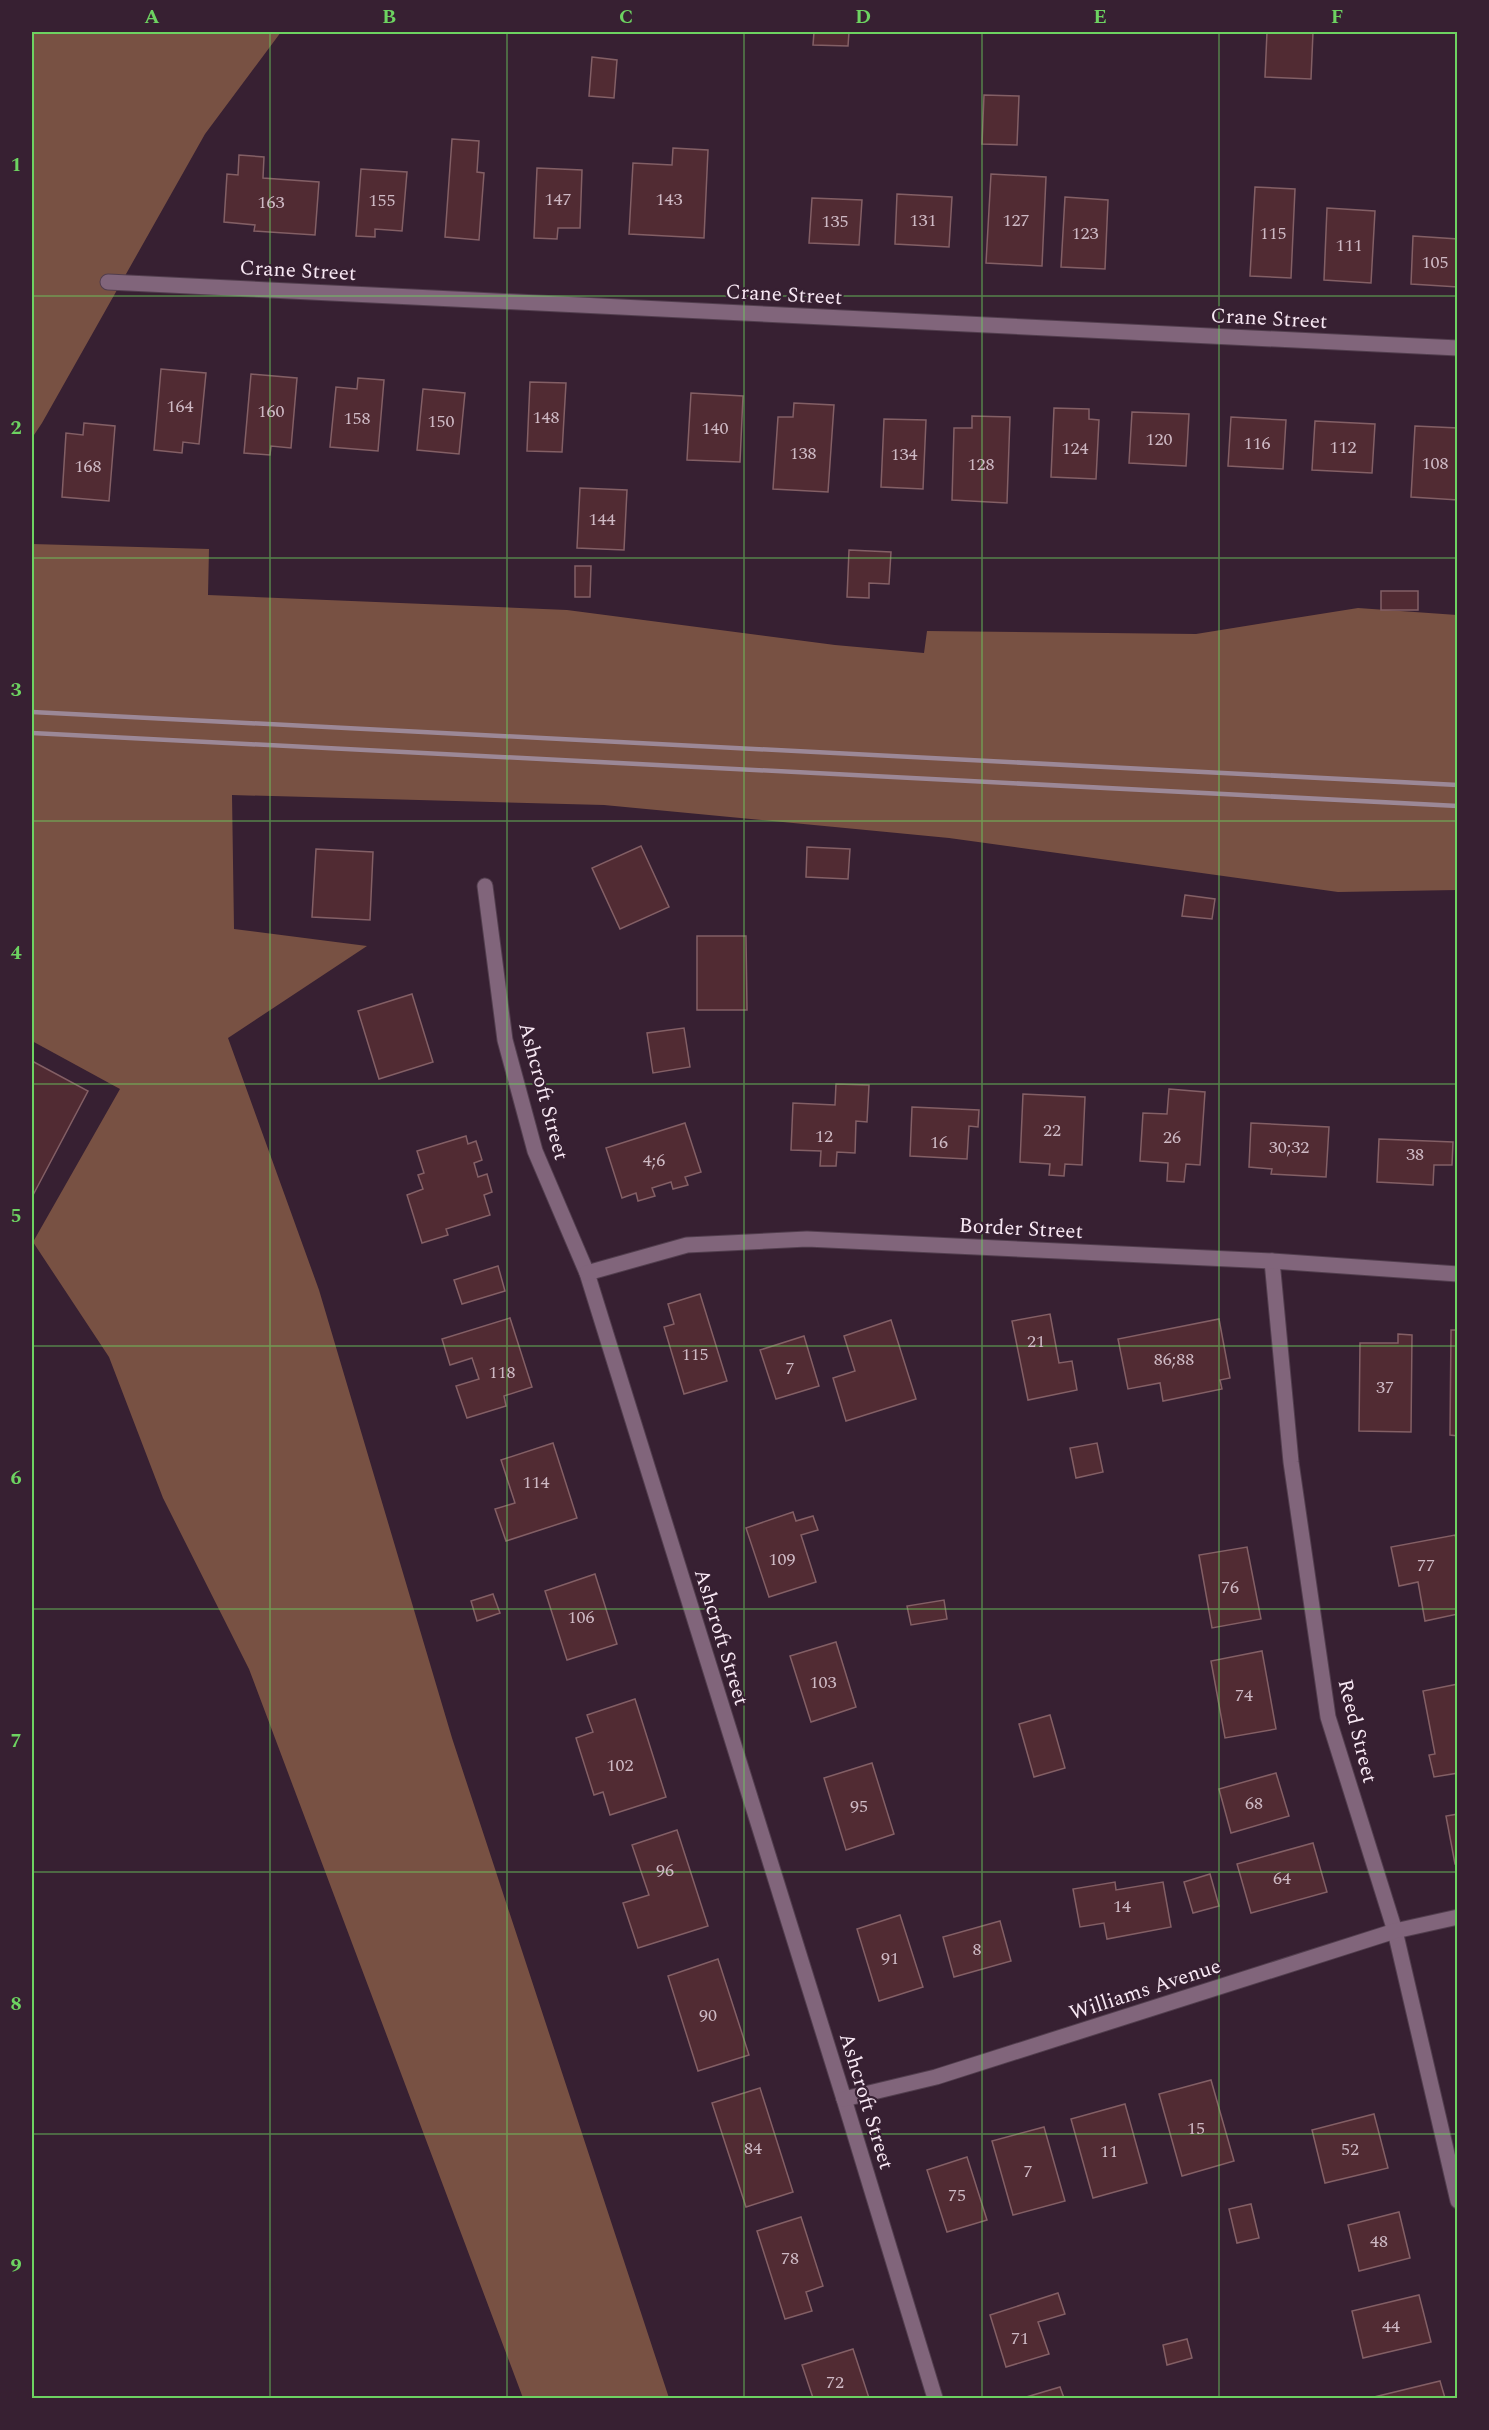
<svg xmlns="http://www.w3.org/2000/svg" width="1489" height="2430" viewBox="0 0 1489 2430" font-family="Spectral,serif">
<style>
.forest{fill:#785143}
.building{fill:#512b33;stroke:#835f65;stroke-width:1.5}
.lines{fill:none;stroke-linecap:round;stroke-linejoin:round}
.street-casing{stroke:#523e4e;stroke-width:17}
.street{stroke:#81657b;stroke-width:15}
.rail{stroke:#9c8897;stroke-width:4.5}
.grid{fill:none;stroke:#6dd361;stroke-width:1.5;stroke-opacity:0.55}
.labels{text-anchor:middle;stroke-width:4.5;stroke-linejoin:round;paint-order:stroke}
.number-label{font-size:18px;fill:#ceb9c4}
.street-label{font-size:21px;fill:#f8e8f4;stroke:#372032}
.neatline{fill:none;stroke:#6dd361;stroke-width:2}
.grid-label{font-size:20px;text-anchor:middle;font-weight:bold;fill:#6dd361}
</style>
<rect width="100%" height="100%" fill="#372032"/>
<g class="forest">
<path d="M32,32H281L205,134L42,423L32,438Z"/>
<path d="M32,544L209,549L208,595L567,610L835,645L924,653L927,631L1196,634L1358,608L1457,615V890L1338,892L949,838L604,805L232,795L234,929L367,946L228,1038L319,1290L452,1738L669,2398H523L249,1669L163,1498L109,1357L33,1242L120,1089L32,1041Z"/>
</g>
<g class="building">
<path d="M814,32H849L848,46L813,45Z"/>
<path d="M1267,32H1313L1311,79L1265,77Z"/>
<path d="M592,57L617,60L614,98L589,96Z"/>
<path d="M984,95L1019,96L1017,145L982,144Z"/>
<path d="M452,139L479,141L477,172L484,173L479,240L445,237Z"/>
<path d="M673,148L708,150L704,238L629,234L633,163L672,165Z"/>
<path d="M239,155L264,157L263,178L319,182L315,235L254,231L255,225L224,222L227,174L238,175Z"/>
<path d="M537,168L582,170L580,228H558L557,239L534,238Z"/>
<path d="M361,169L407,172L402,231L375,229V237L356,236Z"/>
<path d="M991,174L1046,177L1042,266L986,263Z"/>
<path d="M1255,187L1295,189L1291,278L1250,276Z"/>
<path d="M897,194L952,197L949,247L895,244Z"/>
<path d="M1065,197L1108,200L1105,269L1061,267Z"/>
<path d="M812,198L862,200L859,245L809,243Z"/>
<path d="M1327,208L1375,211L1371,283L1324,280Z"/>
<path d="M1413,236L1458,239V287L1411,284Z"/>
<path d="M161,369L206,373L199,444L183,442L182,453L154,450Z"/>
<path d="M251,374L297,378L291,448L271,446L270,455L244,453Z"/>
<path d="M358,378L384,380L378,451L330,447L336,387L357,389Z"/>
<path d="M530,382L566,383L562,452L527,451Z"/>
<path d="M423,389L465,393L459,454L417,450Z"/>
<path d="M691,393L743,396L740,462L687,460Z"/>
<path d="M794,403L834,405L828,492L773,489L778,417H793Z"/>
<path d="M1054,408L1089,409V419L1099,420L1096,479L1051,477Z"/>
<path d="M1132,412L1189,414L1186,466L1129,463Z"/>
<path d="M972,416L1010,417L1007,503L952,500L954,428H972Z"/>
<path d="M1231,417L1286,420L1283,469L1228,466Z"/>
<path d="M884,419L926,420L923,489L881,487Z"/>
<path d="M1315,421L1375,424L1372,473L1312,470Z"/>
<path d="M84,423L115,426L109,501L62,497L66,433L83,435Z"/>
<path d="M1415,426L1458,428V500L1411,497Z"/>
<path d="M580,488L627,490L624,550L577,548Z"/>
<path d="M849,550L891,552L889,584L869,583V598L847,597Z"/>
<path d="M575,566H591L590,597H575Z"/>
<rect x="1381" y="591" width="37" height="19"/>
<path d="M641,846L669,907L620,929L592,868Z"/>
<path d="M807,847L850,849L848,879L806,877Z"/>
<path d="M316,849L373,852L370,920L312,917Z"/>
<path d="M1185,895L1215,899L1212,919L1182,916Z"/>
<path d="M697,936H746L747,1010H697Z"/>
<path d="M412,994L433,1062L379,1079L358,1011Z"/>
<path d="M684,1028L690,1067L653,1073L647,1033Z"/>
<path d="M32,1061L88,1091L32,1197Z"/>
<path d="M836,1084L869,1085L867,1122L856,1121L855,1153L837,1152L836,1166H820L821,1151L791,1150L793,1103L835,1105Z"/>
<path d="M1169,1089L1205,1092L1200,1165L1186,1164L1184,1182L1167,1181L1168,1163L1140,1161L1143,1113L1167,1114Z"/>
<path d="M1023,1094L1085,1097L1082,1165L1065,1164L1064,1176L1049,1175L1050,1164L1020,1162Z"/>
<path d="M912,1107L979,1110L978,1127L969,1126L967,1159L910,1156Z"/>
<path d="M685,1123L701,1172L685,1177L688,1185L673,1189L671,1182L652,1188L655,1196L638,1201L636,1193L622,1198L606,1148Z"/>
<path d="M1251,1123L1329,1127L1326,1177L1271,1174L1272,1169L1249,1167Z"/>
<path d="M466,1136L468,1144L476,1141L482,1160L474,1163L478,1177L487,1174L492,1192L484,1195L490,1215L446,1229L448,1235L422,1243L407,1195L423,1189L418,1175L424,1173L417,1151Z"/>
<path d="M1379,1139L1453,1142L1452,1165H1434L1433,1185L1377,1182Z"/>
<path d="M498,1266L505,1291L462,1304L454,1280Z"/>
<path d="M700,1294L727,1381L684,1394L664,1327L674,1324L668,1304Z"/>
<path d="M1050,1314L1059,1363L1072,1361L1077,1390L1028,1400L1012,1321Z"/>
<path d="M510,1318L532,1387L504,1396L506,1406L467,1418L456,1386L479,1379L472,1358L450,1365L442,1339Z"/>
<path d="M1219,1319L1230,1378L1220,1380L1222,1389L1163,1401L1160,1383L1128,1389L1118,1339Z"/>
<path d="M891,1320L916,1399L846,1421L833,1378L855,1371L844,1336Z"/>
<path d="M1451,1330H1458V1436L1450,1435Z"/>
<path d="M1398,1334L1412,1335L1411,1432L1359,1431L1360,1343H1398Z"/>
<path d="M804,1336L819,1386L776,1399L760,1350Z"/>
<path d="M553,1443L577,1518L506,1541L495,1509L515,1503L501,1460Z"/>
<path d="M1097,1443L1103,1472L1076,1478L1070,1448Z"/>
<path d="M793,1512L796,1521L813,1516L818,1530L801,1535L816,1582L769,1597L746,1528Z"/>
<path d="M1455,1535L1458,1546V1614L1425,1621L1418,1582L1399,1586L1391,1547Z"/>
<path d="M1247,1547L1261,1619L1212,1628L1199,1555Z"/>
<path d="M595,1574L617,1644L567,1660L545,1591Z"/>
<path d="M493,1594L500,1613L477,1621L471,1601Z"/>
<path d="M944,1600L947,1619L911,1625L907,1606Z"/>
<path d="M836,1642L856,1707L811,1722L790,1656Z"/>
<path d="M1262,1651L1276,1729L1225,1738L1211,1661Z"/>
<path d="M1458,1684V1773L1434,1777L1429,1755L1435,1754L1423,1691Z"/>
<path d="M635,1699L666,1797L610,1815L603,1792L594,1795L576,1738L593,1732L587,1715Z"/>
<path d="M1050,1715L1065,1768L1034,1777L1019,1724Z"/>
<path d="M872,1763L894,1834L846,1850L824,1778Z"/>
<path d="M1276,1773L1289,1816L1231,1833L1219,1789Z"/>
<path d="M1458,1814V1864H1455L1446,1816Z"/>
<path d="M677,1830L708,1926L638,1948L623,1903L649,1895L632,1845Z"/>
<path d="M1313,1843L1327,1892L1251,1913L1237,1864Z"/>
<path d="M1210,1874L1219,1906L1193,1913L1184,1882Z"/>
<path d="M1115,1882L1116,1890L1163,1882L1171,1927L1107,1939L1104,1923L1080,1927L1073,1889Z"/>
<path d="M900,1915L923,1987L879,2001L857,1929Z"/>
<path d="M1000,1921L1011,1961L954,1977L943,1937Z"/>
<path d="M718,1959L749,2055L698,2071L668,1976Z"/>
<path d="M1211,2080L1234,2161L1182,2176L1159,2094Z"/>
<path d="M760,2088L793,2192L746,2207L712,2103Z"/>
<path d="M1125,2104L1147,2183L1093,2198L1071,2119Z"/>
<path d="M1374,2114L1388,2168L1325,2183L1312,2130Z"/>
<path d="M1044,2127L1065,2201L1013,2215L992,2141Z"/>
<path d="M967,2157L987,2220L947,2232L927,2170Z"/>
<path d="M1251,2204L1259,2238L1237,2243L1229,2209Z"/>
<path d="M1399,2212L1410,2258L1359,2271L1348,2225Z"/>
<path d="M801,2217L823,2286L806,2292L812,2311L785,2319L757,2231Z"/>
<path d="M1058,2293L1065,2314L1038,2322L1049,2354L1006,2367L990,2315Z"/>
<path d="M1419,2295L1431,2342L1363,2358L1352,2311Z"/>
<path d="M1187,2339L1192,2358L1167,2365L1163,2345Z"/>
<path d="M853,2349L869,2398H813L802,2365Z"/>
<path d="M1440,2381L1445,2398H1370Z"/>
<path d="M1060,2387L1064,2398H1023Z"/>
</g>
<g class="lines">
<defs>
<g id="street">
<path d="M108,282L1458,348"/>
<path d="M485,886L505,1040L535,1151L587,1273L844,2099L935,2398"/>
<path d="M1272,1261L1291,1462L1328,1717L1395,1931L1458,2201"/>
<path d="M587,1273L687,1245L807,1239L1272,1261L1458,1274"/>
<path d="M844,2099L936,2077L1395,1931L1458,1917"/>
</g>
</defs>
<use href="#street" class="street-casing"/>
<use href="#street" class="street"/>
<g class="rail">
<path d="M32,712L1458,785"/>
<path d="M32,733L1458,806"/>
</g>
</g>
<path class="grid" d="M270,32V2398M507,32V2398M744,32V2398M982,32V2398M1219,32V2398M32,296H1458M32,558H1458M32,821H1458M32,1084H1458M32,1346H1458M32,1609H1458M32,1872H1458M32,2134H1458"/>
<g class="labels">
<g class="number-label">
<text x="558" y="205">147</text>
<text x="669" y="205">143</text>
<text x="382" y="206">155</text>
<text x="271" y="208">163</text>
<text x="923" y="226">131</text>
<text x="1016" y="226">127</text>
<text x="835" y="227">135</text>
<text x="1085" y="239">123</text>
<text x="1273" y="239">115</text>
<text x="1349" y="251">111</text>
<text x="1435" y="268">105</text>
<text x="180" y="412">164</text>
<text x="271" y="417">160</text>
<text x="546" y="423">148</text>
<text x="357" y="424">158</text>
<text x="441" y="427">150</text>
<text x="715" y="434">140</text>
<text x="1159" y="445">120</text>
<text x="1257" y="449">116</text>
<text x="1343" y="453">112</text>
<text x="1075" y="454">124</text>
<text x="803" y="459">138</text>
<text x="904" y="460">134</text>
<text x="1435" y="469">108</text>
<text x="981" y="470">128</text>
<text x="88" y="472">168</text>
<text x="602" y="525">144</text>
<text x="1052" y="1136">22</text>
<text x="824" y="1142">12</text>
<text x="1172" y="1143">26</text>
<text x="939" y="1148">16</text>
<text x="1289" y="1153">30;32</text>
<text x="1415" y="1160">38</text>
<text x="654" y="1166">4;6</text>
<text x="1036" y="1347">21</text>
<text x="695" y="1360">115</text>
<text x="1174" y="1365">86;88</text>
<text x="790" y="1374">7</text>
<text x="502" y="1378">118</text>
<text x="1385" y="1393">37</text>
<text x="536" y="1488">114</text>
<text x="782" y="1565">109</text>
<text x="1426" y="1571">77</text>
<text x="1230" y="1593">76</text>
<text x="581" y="1623">106</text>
<text x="823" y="1688">103</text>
<text x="1244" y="1701">74</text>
<text x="620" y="1771">102</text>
<text x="1254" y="1809">68</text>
<text x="859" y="1812">95</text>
<text x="665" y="1876">96</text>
<text x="1282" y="1884">64</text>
<text x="1122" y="1912">14</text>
<text x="977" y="1955">8</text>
<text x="890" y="1964">91</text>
<text x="708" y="2021">90</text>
<text x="1196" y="2134">15</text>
<text x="753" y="2154">84</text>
<text x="1350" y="2155">52</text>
<text x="1109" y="2157">11</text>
<text x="1028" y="2177">7</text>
<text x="957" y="2201">75</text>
<text x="1379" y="2247">48</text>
<text x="790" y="2264">78</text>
<text x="1391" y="2332">44</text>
<text x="1020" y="2344">71</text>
<text x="835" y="2388">72</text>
</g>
<g class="street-label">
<text transform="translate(298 270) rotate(3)" y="7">Crane Street</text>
<text transform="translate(784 294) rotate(3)" y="7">Crane Street</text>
<text transform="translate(1269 318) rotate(3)" y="7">Crane Street</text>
<text transform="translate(544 1091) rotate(75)" y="7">Ashcroft Street</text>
<text transform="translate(1021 1228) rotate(3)" y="7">Border Street</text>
<text transform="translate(722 1637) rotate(73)" y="7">Ashcroft Street</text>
<text transform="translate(1358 1731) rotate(76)" y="7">Reed Street</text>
<text transform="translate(1145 1989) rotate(-18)" y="7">Williams Avenue</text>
<text transform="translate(867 2101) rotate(73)" y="7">Ashcroft Street</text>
</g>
</g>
<rect width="1489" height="2430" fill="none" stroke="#372032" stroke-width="66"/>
<rect x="33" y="33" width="1423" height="2364" class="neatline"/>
<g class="grid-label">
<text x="152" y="23">A</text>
<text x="389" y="23">B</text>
<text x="626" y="23">C</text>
<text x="863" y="23">D</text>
<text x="1100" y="23">E</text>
<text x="1337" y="23">F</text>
<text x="16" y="171">1</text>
<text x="16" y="434">2</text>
<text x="16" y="696">3</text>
<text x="16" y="959">4</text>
<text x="16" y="1222">5</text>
<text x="16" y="1484">6</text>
<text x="16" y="1747">7</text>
<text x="16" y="2010">8</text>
<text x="16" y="2272">9</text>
</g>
</svg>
